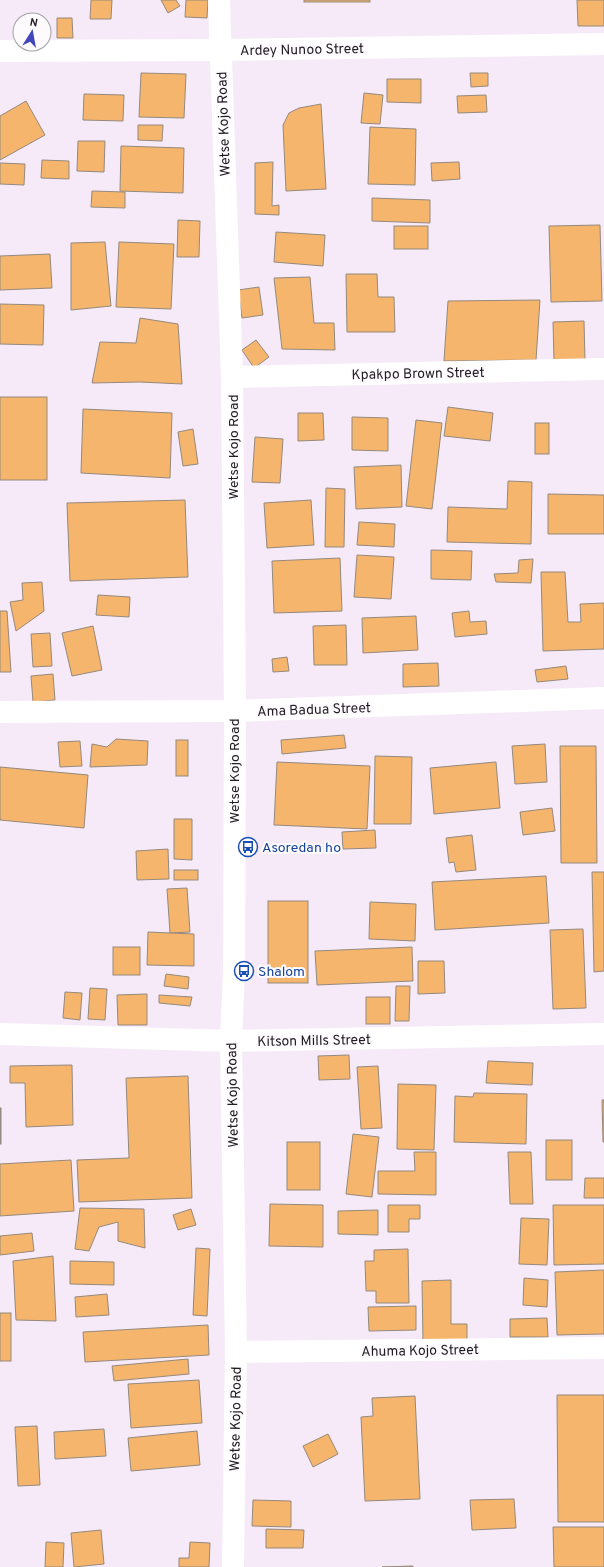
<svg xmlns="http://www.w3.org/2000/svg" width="604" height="1567" viewBox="0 0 604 1567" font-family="Overpass,sans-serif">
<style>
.building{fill:#f5b56d;stroke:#95897d}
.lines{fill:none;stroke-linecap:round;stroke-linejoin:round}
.minor{stroke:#fff;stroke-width:22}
.labels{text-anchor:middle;stroke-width:4;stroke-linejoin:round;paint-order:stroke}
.street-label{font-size:14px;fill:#211d22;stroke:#fdfbfe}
.transit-label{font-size:14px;fill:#164399;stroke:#fdfbfe;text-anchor:start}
</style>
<rect width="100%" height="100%" fill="#f6eaf8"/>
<g class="building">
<path d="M91,0H112L111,19H90Z"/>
<path d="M161,0H176L180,6L168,13Z"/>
<path d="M186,0H208L207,18L185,17Z"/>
<rect x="304" y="0" width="66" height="2"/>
<path d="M577,0H604V26H578Z"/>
<path d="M57,18H72L73,38H57Z"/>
<path d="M141,73L186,74L184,118L139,117Z"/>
<path d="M470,73H488V86L471,87Z"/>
<path d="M387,79H421V103L387,102Z"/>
<path d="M364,93L383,95L380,124L361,123Z"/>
<path d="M84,94L124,95L123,121L83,120Z"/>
<path d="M486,95L487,112L458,113L457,96Z"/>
<path d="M26,101L45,135L0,160V116Z"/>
<path d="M321,104L326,189L286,191L283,125L289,113L299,108Z"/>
<path d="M138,125H163L162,141L138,140Z"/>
<path d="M370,127L416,129L415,185L368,184Z"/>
<path d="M78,141H105L104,172L77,171Z"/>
<path d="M121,146L184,148L183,193L120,191Z"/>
<path d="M42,160L69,161V179L41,178Z"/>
<path d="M273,162L272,206L279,205V215L255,214V163Z"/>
<path d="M459,162L460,179L432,181L431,163Z"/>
<path d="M0,163L25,164L24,185L0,184Z"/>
<path d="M92,191L125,192V208L91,207Z"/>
<path d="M372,198L430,200V223L372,221Z"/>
<path d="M178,220L200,221L199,257H177Z"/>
<path d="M600,225L602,301L551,302L549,226Z"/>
<rect x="394" y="226" width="34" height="23"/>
<path d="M276,232L325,235L323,266L274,262Z"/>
<path d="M105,242L111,306L71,310V243Z"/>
<path d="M119,242L174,244L171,309L116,307Z"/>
<path d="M50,254L52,288L0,290V256Z"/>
<path d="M346,274H377L378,297H394L395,332H347Z"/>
<path d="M310,277L314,323H334L335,350L282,349L274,278Z"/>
<path d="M259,287L263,315L242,318L238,290Z"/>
<path d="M540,300L536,360L444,361L448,301Z"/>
<path d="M0,304L44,305L43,345L0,344Z"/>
<path d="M140,318L178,324L182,384L140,382L92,383L100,342L136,343Z"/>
<path d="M584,321L585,360L554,361L553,322Z"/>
<path d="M256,340L269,357L254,368L242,350Z"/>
<rect x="0" y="397" width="47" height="83"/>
<path d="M448,407L493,413L490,441L444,436Z"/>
<path d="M83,409L172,413L170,478L81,473Z"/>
<path d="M298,413H323L324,440L298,441Z"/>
<path d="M352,417L388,418V451L352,450Z"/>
<path d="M416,420L442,423L432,509L406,506Z"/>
<rect x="535" y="423" width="14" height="31"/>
<path d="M193,429L198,464L183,466L178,432Z"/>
<path d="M255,437L283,439L280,483L252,482Z"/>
<path d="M401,465L402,507L356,509L354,467Z"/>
<path d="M508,481L532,482L531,544L447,542L448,507L507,509Z"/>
<path d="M326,488L345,489L344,547H325Z"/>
<path d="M548,494L604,495V534H548Z"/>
<path d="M185,500L188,577L70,581L67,503Z"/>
<path d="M311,500L314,545L267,548L264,503Z"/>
<path d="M359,522L395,524L394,547L357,545Z"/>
<path d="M431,550L472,551L471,580L431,579Z"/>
<path d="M357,555L394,557L391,599L354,597Z"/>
<path d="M340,558L342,611L274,613L272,561Z"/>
<path d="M533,559L531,583L496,582L494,574L518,573L519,560Z"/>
<path d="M541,572H565L568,622H581L580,604L604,603V649L543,651Z"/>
<path d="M42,582L44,611L16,631L10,602L23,600L22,583Z"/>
<path d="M98,595L130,597L129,617L96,615Z"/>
<path d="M0,611H7L11,672H0Z"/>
<path d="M469,611L470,622L486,621L487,634L455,637L452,613Z"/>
<path d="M416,616L418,650L363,653L362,618Z"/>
<path d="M346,625L347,665H314L313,626Z"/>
<path d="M93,626L102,670L72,676L62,633Z"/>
<path d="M50,633L52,666L33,667L31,634Z"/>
<path d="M287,657L289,671L273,672L272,659Z"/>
<path d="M438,663L439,686L403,687V664Z"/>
<path d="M566,666L568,679L537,682L535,670Z"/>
<path d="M53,674L55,700L33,702L31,676Z"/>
<path d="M344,735L346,748L282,754L281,740Z"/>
<path d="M116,739L148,741L147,765L90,767L92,744L107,747Z"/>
<rect x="176" y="740" width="12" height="36"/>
<path d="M80,741L82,766L60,767L58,742Z"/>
<path d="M545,744L547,782L515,784L512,746Z"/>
<path d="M560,746H596L597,863H561Z"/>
<path d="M375,756L412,757L411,824H374Z"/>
<path d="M277,762L370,766L367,829L274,825Z"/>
<path d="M496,762L500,808L434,814L430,768Z"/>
<path d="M0,767L88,775L84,828L0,820Z"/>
<path d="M552,808L555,831L523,835L520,812Z"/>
<path d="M174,819H192V860L174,859Z"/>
<path d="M375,830L376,848L343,849L342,832Z"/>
<path d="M472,835L476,870L456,872L454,862L449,863L446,838Z"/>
<path d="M168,849L169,879L137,880L136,851Z"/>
<rect x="174" y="870" width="24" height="10"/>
<path d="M592,872H604V971L594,972Z"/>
<path d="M546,876L549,923L435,930L432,882Z"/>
<path d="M187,888L190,932L170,933L167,889Z"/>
<rect x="268" y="901" width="40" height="82"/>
<path d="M370,902L416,904L415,941L369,939Z"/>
<path d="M583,929L586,1008L553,1009L550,930Z"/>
<path d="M148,932L194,934V966L147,965Z"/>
<rect x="113" y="947" width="27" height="28"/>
<path d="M412,947L413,981L317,985L315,951Z"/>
<path d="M418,961H444L445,993L418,994Z"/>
<path d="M166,974L189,977L188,989L164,986Z"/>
<path d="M396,986H410L409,1021H395Z"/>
<path d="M90,988L107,989L105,1020L88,1019Z"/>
<path d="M65,992L82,993L80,1020L63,1018Z"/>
<path d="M147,994V1025H118L117,995Z"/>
<path d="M159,995L192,997L190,1006L159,1003Z"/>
<rect x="366" y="997" width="24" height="27"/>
<path d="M349,1055L350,1079L319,1080L318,1056Z"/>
<path d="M488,1061L533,1063L532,1085L486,1083Z"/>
<path d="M72,1065L73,1125L26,1127L25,1083H10V1066Z"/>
<path d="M378,1066L382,1128L361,1129L357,1067Z"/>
<path d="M188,1076L192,1198L79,1202L77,1160L129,1158L126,1078Z"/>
<path d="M398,1084L436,1085L434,1150L397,1149Z"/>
<path d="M474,1093L527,1094L526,1144L454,1142L455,1096L473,1097Z"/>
<path d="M602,1100H604V1142H603Z"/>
<rect x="0" y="1108" width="1" height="36"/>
<path d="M353,1134L379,1137L372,1197L346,1194Z"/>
<rect x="546" y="1140" width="26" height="40"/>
<rect x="287" y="1142" width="33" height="48"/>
<path d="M414,1152H436V1195L378,1194V1171H415Z"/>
<path d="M508,1152H531L533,1204H510Z"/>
<path d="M71,1160L74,1211L0,1216V1164Z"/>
<path d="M585,1178H604V1198H584Z"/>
<path d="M270,1204L323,1205V1247L269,1246Z"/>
<path d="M388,1205H420V1219H409V1232H388Z"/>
<path d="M553,1205H604V1264L554,1265Z"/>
<path d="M80,1208L144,1209L145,1248L118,1241V1222L99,1227L89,1251L75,1249Z"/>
<path d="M191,1209L196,1225L178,1230L173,1215Z"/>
<path d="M378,1210V1235L338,1234V1211Z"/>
<path d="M521,1218L549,1219L547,1265L519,1264Z"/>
<path d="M32,1233L34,1251L0,1255V1236Z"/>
<path d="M196,1248L210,1249L207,1316L193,1315Z"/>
<path d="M408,1249L409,1303H376V1291H366L365,1261H374V1250Z"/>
<path d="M53,1256L56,1321L16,1320L13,1261Z"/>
<path d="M70,1261L114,1262V1285L70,1284Z"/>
<path d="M604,1270V1334L557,1335L555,1272Z"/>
<path d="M524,1278L548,1280L547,1307L523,1305Z"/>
<path d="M451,1280V1324H467V1343H423L422,1281Z"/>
<path d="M107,1294L109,1315L76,1317L75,1297Z"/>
<path d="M416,1306V1330L369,1331L368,1307Z"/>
<rect x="0" y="1313" width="11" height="48"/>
<path d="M547,1318L548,1337H510V1319Z"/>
<path d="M208,1325L209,1355L85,1362L83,1332Z"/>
<path d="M188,1359L189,1374L114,1381L112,1366Z"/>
<path d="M199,1380L202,1423L131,1428L128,1384Z"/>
<path d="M557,1395H604V1522H558Z"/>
<path d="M415,1396L420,1499L365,1501L361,1417L373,1416L372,1398Z"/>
<path d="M37,1426L40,1485L18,1486L15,1427Z"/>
<path d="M104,1429L106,1456L55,1459L54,1432Z"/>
<path d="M197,1431L200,1465L131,1471L128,1438Z"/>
<path d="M328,1434L338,1454L313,1467L303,1446Z"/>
<path d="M514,1499L516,1528L472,1530L470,1500Z"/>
<path d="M253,1500L291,1501V1527L252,1526Z"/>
<path d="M553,1527H604V1567H554Z"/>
<path d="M266,1529L304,1530L303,1548H266Z"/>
<path d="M101,1530L104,1564L74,1567L71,1533Z"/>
<path d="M46,1542L64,1543L63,1567H45Z"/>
<path d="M190,1542L210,1543L209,1567H179V1558H189Z"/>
<path d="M413,1566V1567H382Z"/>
</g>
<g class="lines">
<g class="minor">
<path d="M219,0L232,377L235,711L234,972L231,1041L236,1352L233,1567"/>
<path d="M0,51L220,50L604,44"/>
<path d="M232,377L604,369"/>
<path d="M0,712L235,711L604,698"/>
<path d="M0,1034L231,1041L604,1034"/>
<path d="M236,1352L604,1348"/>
</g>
</g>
<defs>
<symbol id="bus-ring" viewBox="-11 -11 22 22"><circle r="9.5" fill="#fdfbfe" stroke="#1a4fb4" stroke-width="1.5"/><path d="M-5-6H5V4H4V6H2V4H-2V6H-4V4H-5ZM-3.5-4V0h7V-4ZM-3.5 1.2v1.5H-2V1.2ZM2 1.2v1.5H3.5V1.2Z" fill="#1a4fb4"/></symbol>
</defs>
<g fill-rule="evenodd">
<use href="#bus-ring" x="237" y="836" width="22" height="22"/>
<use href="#bus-ring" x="233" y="960" width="22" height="22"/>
</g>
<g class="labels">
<g class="street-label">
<text transform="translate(302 49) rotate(-1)" y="5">Ardey Nunoo Street</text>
<text transform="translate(223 124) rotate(-92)" y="5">Wetse Kojo Road</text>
<text transform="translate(418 373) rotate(-1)" y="5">Kpakpo Brown Street</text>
<text transform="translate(233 447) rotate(-90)" y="5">Wetse Kojo Road</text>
<text transform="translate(314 709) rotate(-2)" y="5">Ama Badua Street</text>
<text transform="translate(234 771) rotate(-90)" y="5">Wetse Kojo Road</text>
<text transform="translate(314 1040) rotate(-1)" y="5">Kitson Mills Street</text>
<text transform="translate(232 1095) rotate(-91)" y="5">Wetse Kojo Road</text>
<text transform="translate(420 1350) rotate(-1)" y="5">Ahuma Kojo Street</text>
<text transform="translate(235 1419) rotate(-89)" y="5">Wetse Kojo Road</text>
</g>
<g class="transit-label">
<text x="262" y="852">Asoredan ho</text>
<text x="258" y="976">Shalom</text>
</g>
</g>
<g transform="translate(32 32) rotate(11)"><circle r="19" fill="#fdfbfe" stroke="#a5a2a6"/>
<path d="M0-3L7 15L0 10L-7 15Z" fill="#4246bb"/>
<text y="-6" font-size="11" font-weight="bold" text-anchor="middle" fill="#211d22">N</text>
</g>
</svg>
